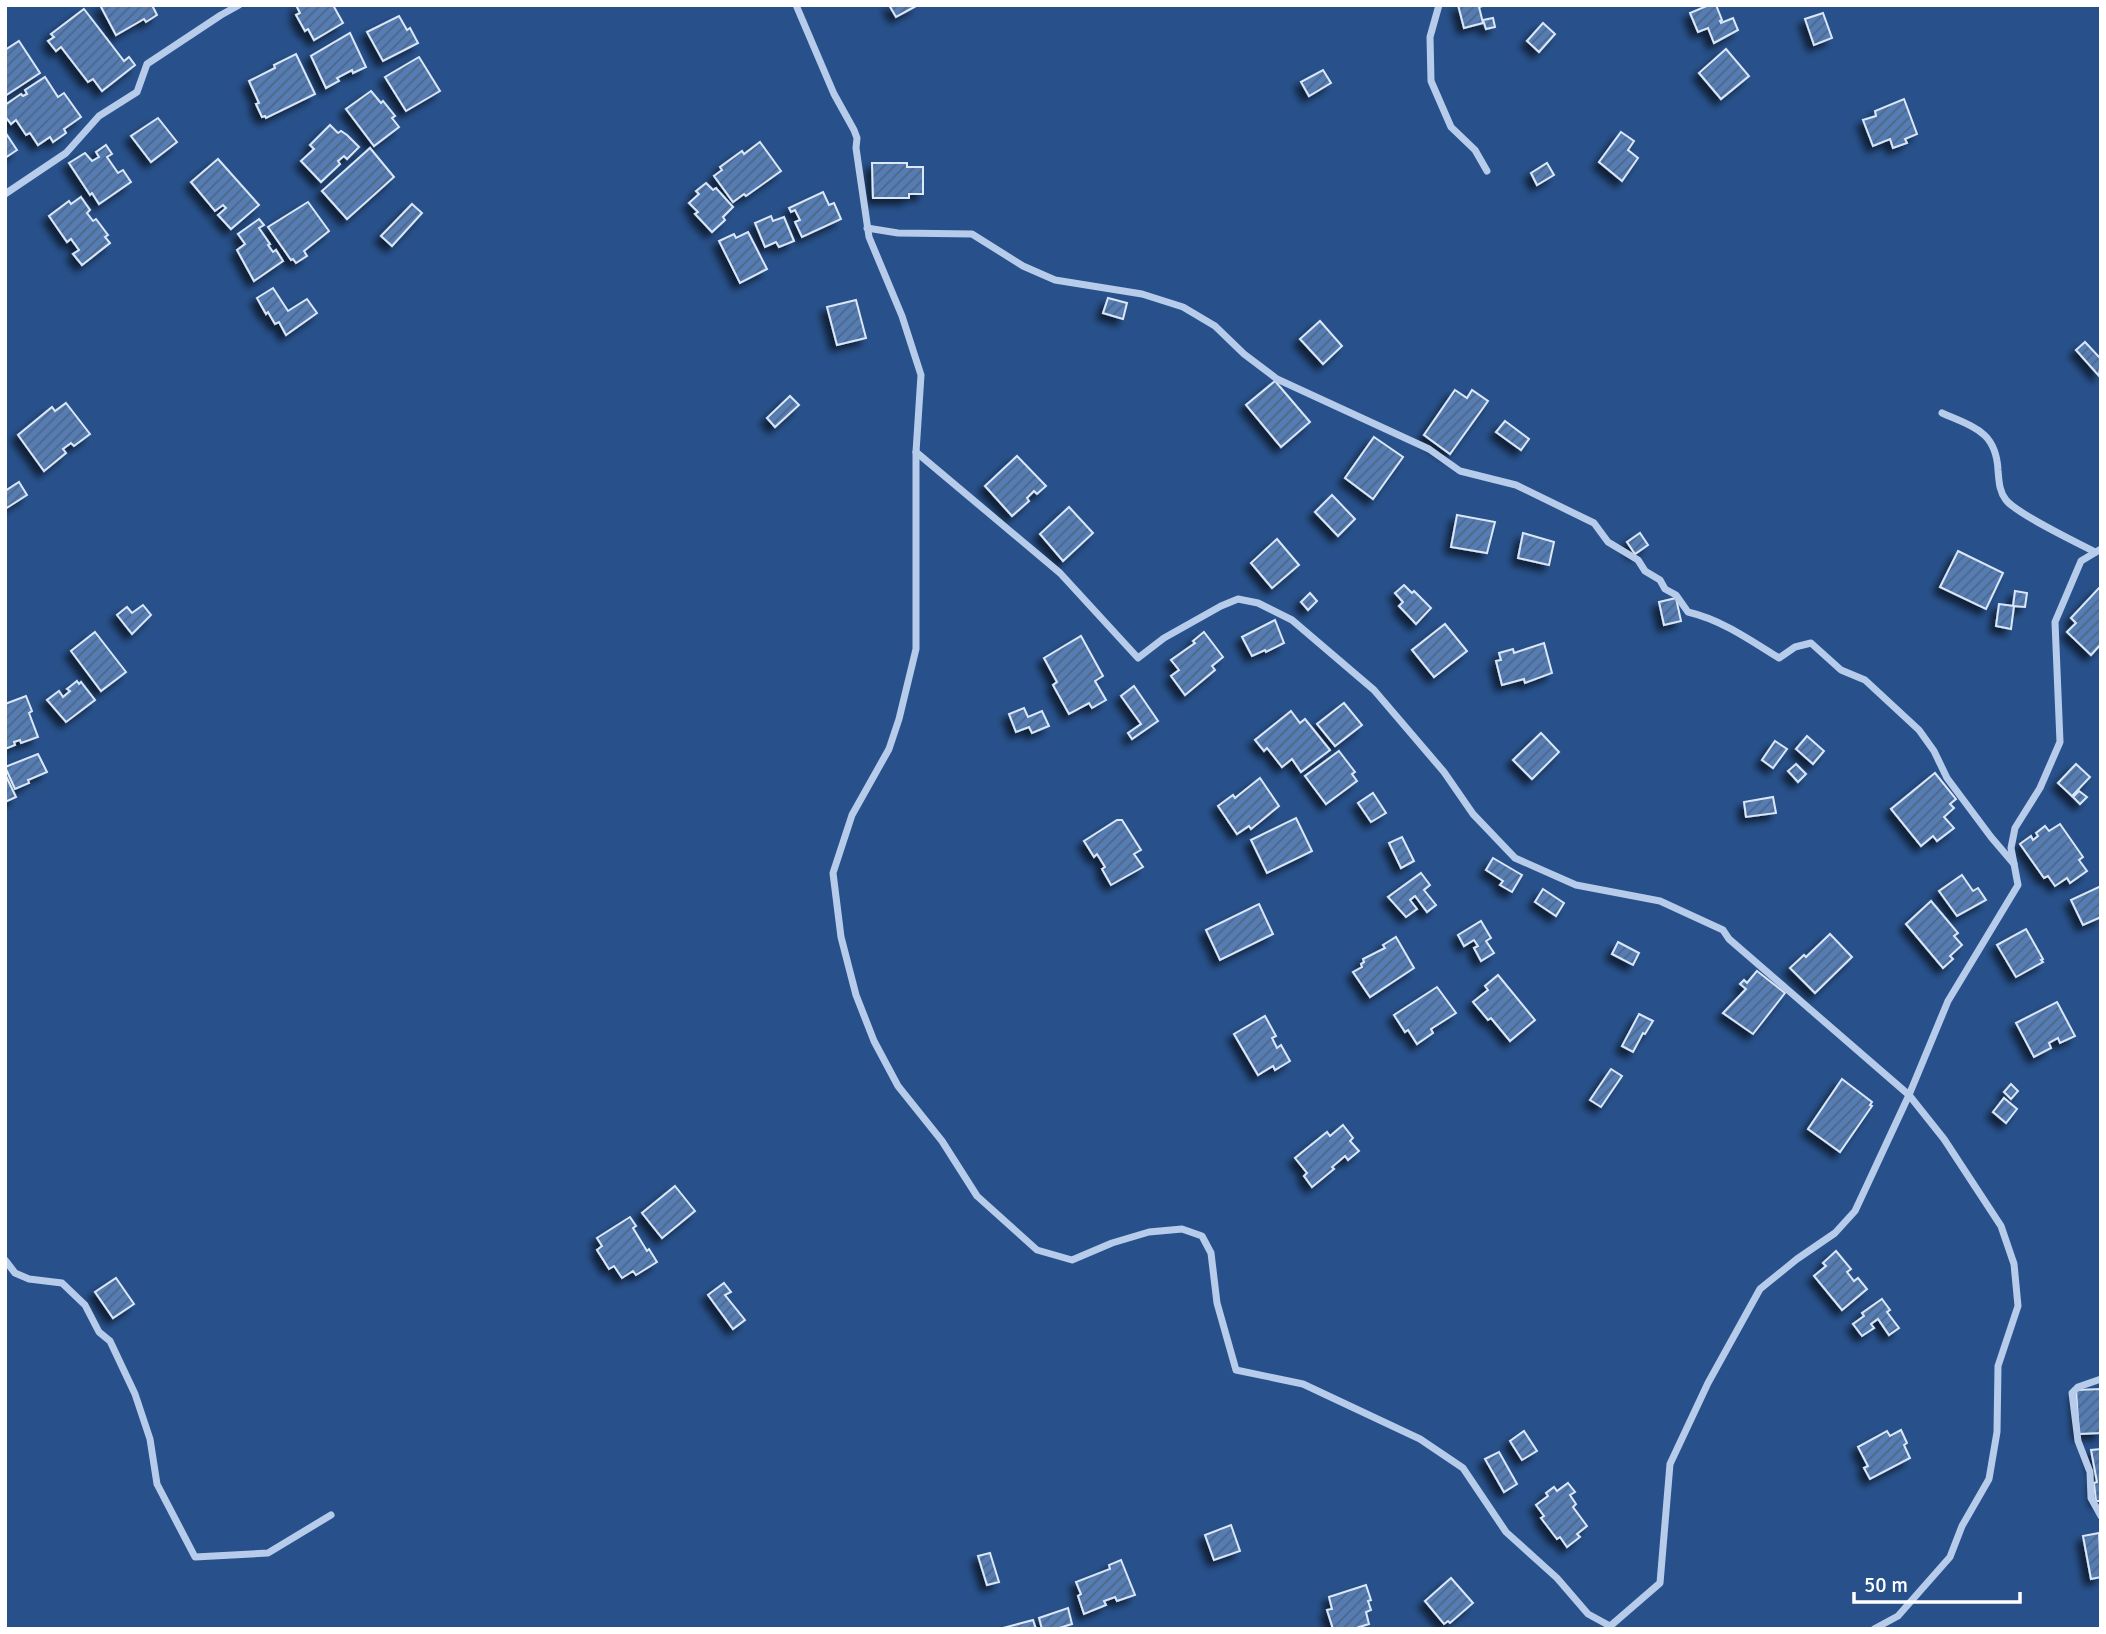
<svg xmlns="http://www.w3.org/2000/svg" width="2106" height="1634" viewBox="0 0 2106 1634" font-family="Signika,sans-serif">
<style>
.building{fill:url(#building-hatch);stroke:#dae7f8;stroke-width:2;filter:url(#shadow)}
.lines{fill:none;stroke-linecap:round;stroke-linejoin:round}
.minor{stroke:#b6ccea;stroke-width:7}
</style>
<defs>
<pattern id="building-hatch" width="6" height="6" patternUnits="userSpaceOnUse" patternTransform="scale(1.75)"><rect width="6" height="6" fill="#547cb3"/><path d="M-1 1l2-2M0 6l6-6M5 7l2-2" fill="none" stroke="#506685"/></pattern>
<filter id="shadow"><feDropShadow dx="-6" dy="6" stdDeviation="3.5" flood-color="#0009"/></filter>
</defs>
<rect width="100%" height="100%" fill="#28518b"/>
<g class="building">
<path d="M100,5H152L157,15L146,22L144,19L116,35Z"/>
<path d="M296,5H333L343,23L314,40L308,29L305,31L296,15L300,13Z"/>
<path d="M889,5H918L896,17Z"/>
<path d="M1458,5H1486L1479,7L1483,23L1464,28Z"/>
<path d="M1709,5H1716L1722,20L1720,21L1721,23L1733,18L1738,30L1714,43L1708,28L1698,32L1690,13Z"/>
<path d="M84,9L124,61L129,57L135,65L102,91L93,79L88,82L61,47L56,51L48,41L54,37L51,34Z"/>
<path d="M1823,13L1832,38L1814,45L1805,19Z"/>
<path d="M399,16L407,30L410,28L418,43L383,61L367,32Z"/>
<path d="M1493,18L1495,27L1486,29L1483,20Z"/>
<path d="M1543,23L1555,34L1539,52L1527,41Z"/>
<path d="M350,33L366,67L353,73L352,70L337,78L339,81L326,88L311,56Z"/>
<path d="M19,41L40,73L5,96V50Z"/>
<path d="M1726,49L1749,76L1721,99L1699,73Z"/>
<path d="M296,54L315,94L266,118L265,116L262,117L256,104L259,103L249,81L275,68L274,65Z"/>
<path d="M419,57L440,91L406,111L385,77Z"/>
<path d="M1323,70L1331,83L1309,96L1301,82Z"/>
<path d="M45,77L58,97L64,93L81,117L64,129L66,133L53,142L50,137L38,145L30,133L26,135L16,120L11,124L5,116V105L21,94L23,96L27,94L25,90Z"/>
<path d="M371,91L381,103L383,101L395,116L392,118L399,127L374,146L346,109Z"/>
<path d="M1904,99L1917,134L1905,139L1907,143L1893,148L1890,139L1873,146L1863,120L1876,116L1875,111Z"/>
<path d="M158,118L177,142L151,162L131,136Z"/>
<path d="M330,125L338,133L341,131L347,135L359,147L347,159L344,156L338,161L340,164L321,182L301,161L314,149L310,145Z"/>
<path d="M5,132L17,150L5,158Z"/>
<path d="M1621,132L1634,141L1628,150L1638,158L1622,181L1599,162Z"/>
<path d="M760,142L781,171L746,196L744,194L733,202L714,176L722,170L720,167L742,151L744,154Z"/>
<path d="M106,145L112,154L107,157L118,173L123,170L131,182L99,204L92,193L90,195L69,163L85,153L92,161L99,157L96,152Z"/>
<path d="M370,148L394,177L347,219L322,191Z"/>
<path d="M218,159L259,205L231,229L218,215L226,208L223,205L215,211L191,182Z"/>
<path d="M872,163H907V167H923V194H909V198H873Z"/>
<path d="M1547,163L1554,175L1537,185L1531,173Z"/>
<path d="M706,183L713,190L716,188L733,207L723,217L725,220L712,232L695,214L698,212L689,203L699,194L696,191Z"/>
<path d="M823,192L829,205L834,203L841,219L802,237L795,222L800,220L795,210L791,212L789,208Z"/>
<path d="M81,197L90,210L87,213L93,221L96,219L108,235L105,237L110,243L82,265L73,254L79,250L71,239L67,242L49,216L69,201L71,204Z"/>
<path d="M308,202L329,231L304,251L307,256L296,263L293,259L291,260L268,227Z"/>
<path d="M412,204L422,213L392,246L381,236Z"/>
<path d="M771,216L773,221L784,217L794,241L779,247L776,242L765,247L755,223Z"/>
<path d="M259,219L264,225L259,228L270,244L268,245L273,252L276,250L283,261L254,281L237,250L245,244L238,234Z"/>
<path d="M748,232L767,269L740,283L719,241L734,234L736,238Z"/>
<path d="M273,288L288,311L307,299L317,313L286,335L279,322L275,324L268,312L266,314L257,298Z"/>
<path d="M1108,298L1127,303L1123,319L1103,313Z"/>
<path d="M856,300L866,338L837,345L827,307Z"/>
<path d="M1320,321L1342,346L1323,364L1300,339Z"/>
<path d="M2085,342L2101,359L2099,376L2076,350Z"/>
<path d="M1275,381L1310,422L1281,447L1246,405Z"/>
<path d="M1455,390L1467,398L1472,390L1488,401L1450,454L1424,435Z"/>
<path d="M790,396L799,405L775,427L767,418Z"/>
<path d="M66,403L90,434L74,446L71,443L63,449L66,453L44,471L18,435L52,407L55,411Z"/>
<path d="M1505,421L1529,439L1521,450L1496,432Z"/>
<path d="M1374,437L1403,457L1373,499L1345,478Z"/>
<path d="M1017,456L1046,486L1037,494L1034,491L1027,498L1029,501L1012,516L985,486Z"/>
<path d="M19,482L27,495L5,509V491Z"/>
<path d="M1332,495L1355,519L1338,536L1315,512Z"/>
<path d="M1069,507L1093,533L1063,561L1040,534Z"/>
<path d="M1457,515L1495,522L1487,553L1451,547Z"/>
<path d="M1523,533L1554,542L1549,565L1518,558Z"/>
<path d="M1640,533L1648,545L1635,554L1627,542Z"/>
<path d="M1277,539L1299,565L1272,588L1251,563Z"/>
<path d="M1958,551L2003,573L1986,609L1940,587Z"/>
<path d="M1404,585L1412,593L1414,591L1431,608L1416,624L1399,606L1403,602L1395,593Z"/>
<path d="M2099,588H2101V644L2091,655L2067,632L2076,623L2071,618Z"/>
<path d="M2015,591L2027,593L2025,607L2013,606Z"/>
<path d="M1310,593L1317,601L1308,610L1301,602Z"/>
<path d="M1676,598L1681,621L1664,625L1659,602Z"/>
<path d="M1999,604L2014,606L2011,629L1996,626Z"/>
<path d="M143,605L151,615L132,634L117,615L127,607L132,613Z"/>
<path d="M1275,620L1284,643L1266,652L1265,650L1252,656L1242,637Z"/>
<path d="M1445,624L1467,651L1434,677L1412,650Z"/>
<path d="M95,632L126,672L101,691L71,651Z"/>
<path d="M1204,632L1223,657L1212,666L1215,670L1185,695L1171,676L1179,670L1171,660L1195,643L1193,641Z"/>
<path d="M1081,636L1103,676L1095,681L1106,700L1092,708L1089,703L1069,714L1053,685L1057,682L1044,658Z"/>
<path d="M1544,643L1552,673L1525,683L1524,679L1502,685L1496,661L1501,660L1499,653L1513,649L1514,653Z"/>
<path d="M77,681L79,684L81,682L95,700L66,722L47,700L59,691L63,697L70,691L67,689Z"/>
<path d="M1134,686L1158,721L1132,739L1128,733L1141,724L1121,696Z"/>
<path d="M26,696L32,711L29,713L38,737L21,743L20,740L14,742L15,745L5,749V704Z"/>
<path d="M1344,703L1362,725L1335,746L1317,724Z"/>
<path d="M1024,708L1028,717L1042,711L1049,726L1032,733L1029,727L1016,732L1009,714Z"/>
<path d="M1291,711L1300,723L1305,719L1330,750L1301,772L1292,759L1282,767L1267,748L1264,751L1255,740Z"/>
<path d="M1541,733L1559,752L1532,779L1513,760Z"/>
<path d="M1807,736L1824,751L1813,764L1796,749Z"/>
<path d="M1775,741L1787,749L1773,768L1762,760Z"/>
<path d="M1339,751L1355,772L1352,774L1357,781L1326,804L1305,776Z"/>
<path d="M38,754L47,772L28,780L29,783L15,789L5,767Z"/>
<path d="M1796,764L1806,774L1798,782L1788,771Z"/>
<path d="M2076,764L2090,777L2072,796L2058,783Z"/>
<path d="M1935,773L1956,799L1950,804L1954,808L1944,817L1954,828L1937,841L1933,836L1921,846L1891,809Z"/>
<path d="M5,774L16,797L5,802Z"/>
<path d="M1260,778L1279,806L1251,829L1249,826L1237,834L1218,806L1233,795L1235,798Z"/>
<path d="M2079,791L2087,797L2080,804L2073,797Z"/>
<path d="M1373,793L1386,813L1371,822L1358,803Z"/>
<path d="M1773,797L1776,813L1746,817L1744,802Z"/>
<path d="M1296,818L1312,851L1267,873L1251,840Z"/>
<path d="M1117,820H1122L1141,850L1134,854L1143,867L1111,885L1102,869L1105,867L1097,854L1094,857L1084,841Z"/>
<path d="M2060,824L2083,857L2079,860L2087,871L2070,883L2067,878L2055,886L2048,876L2044,878L2020,844L2031,836L2033,840L2038,836L2036,833L2045,826L2049,831Z"/>
<path d="M1402,837L1414,861L1401,868L1389,843Z"/>
<path d="M1493,858L1522,875L1512,892L1500,885L1503,881L1486,870Z"/>
<path d="M1421,873L1430,885L1424,890L1436,905L1427,912L1415,896L1410,900L1417,909L1406,917L1388,897Z"/>
<path d="M1962,875L1973,891L1978,888L1986,900L1957,916L1939,891Z"/>
<path d="M2101,886V917L2083,925L2071,900Z"/>
<path d="M1543,889L1564,903L1556,916L1535,902Z"/>
<path d="M1931,901L1958,933L1954,936L1962,945L1950,956L1953,959L1943,968L1906,924Z"/>
<path d="M1259,904L1273,934L1220,960L1206,930Z"/>
<path d="M1481,921L1491,938L1486,941L1494,953L1481,961L1474,948L1478,946L1474,940L1464,946L1458,935Z"/>
<path d="M2026,929L2043,959L2041,960L2043,962L2016,977L1997,945Z"/>
<path d="M1830,934L1852,957L1815,993L1790,968L1804,955L1806,957Z"/>
<path d="M1396,937L1414,968L1370,997L1353,972L1362,967L1361,964L1364,962L1363,959L1385,948L1383,945Z"/>
<path d="M1618,942L1639,953L1633,965L1612,954Z"/>
<path d="M1757,971L1785,993L1753,1034L1723,1013L1746,989L1740,984L1744,980L1747,983Z"/>
<path d="M1498,975L1535,1020L1510,1041L1491,1018L1488,1020L1473,1002L1488,990L1485,986Z"/>
<path d="M1437,987L1456,1013L1431,1029L1433,1033L1417,1044L1408,1030L1405,1032L1394,1015Z"/>
<path d="M2057,1002L2075,1036L2060,1043L2058,1038L2049,1043L2051,1048L2034,1057L2016,1023Z"/>
<path d="M1639,1014L1653,1021L1645,1034L1643,1033L1633,1052L1622,1046Z"/>
<path d="M1265,1016L1276,1036L1272,1038L1277,1048L1281,1045L1290,1061L1275,1070L1273,1066L1258,1075L1234,1034Z"/>
<path d="M1611,1069L1622,1076L1601,1107L1590,1100Z"/>
<path d="M1842,1079L1872,1102L1870,1105L1872,1106L1840,1152L1808,1129Z"/>
<path d="M2011,1084L2018,1091L2011,1099L2004,1092Z"/>
<path d="M2004,1098L2017,1109L2006,1123L1993,1112Z"/>
<path d="M1343,1125L1353,1138L1350,1141L1359,1151L1348,1160L1345,1156L1332,1167L1334,1169L1312,1187L1304,1176L1307,1173L1295,1158L1327,1132L1330,1136Z"/>
<path d="M675,1186L695,1211L662,1238L642,1213Z"/>
<path d="M630,1217L636,1226L633,1228L647,1251L649,1249L657,1262L636,1275L633,1271L622,1278L614,1266L609,1269L597,1250L602,1246L597,1238Z"/>
<path d="M1836,1251L1851,1269L1847,1272L1854,1281L1858,1278L1867,1289L1842,1310L1814,1276L1826,1266L1823,1263Z"/>
<path d="M116,1278L134,1304L113,1318L95,1292Z"/>
<path d="M724,1283L731,1292L725,1295L745,1320L733,1329L708,1295Z"/>
<path d="M1882,1299L1890,1310L1887,1312L1899,1328L1889,1335L1878,1319L1871,1324L1874,1328L1862,1336L1853,1324L1864,1316L1862,1313Z"/>
<path d="M2101,1389V1433L2079,1434L2076,1390Z"/>
<path d="M1901,1430L1907,1443L1904,1445L1910,1458L1870,1479L1864,1468L1868,1466L1858,1447L1887,1431L1890,1436Z"/>
<path d="M1524,1431L1537,1451L1522,1460L1510,1441Z"/>
<path d="M2101,1449V1501H2096L2094,1483L2097,1482L2091,1450Z"/>
<path d="M1499,1452L1517,1484L1504,1492L1485,1459Z"/>
<path d="M1568,1483L1575,1492L1570,1495L1576,1504L1573,1507L1587,1526L1577,1534L1580,1537L1567,1547L1560,1537L1557,1539L1541,1518L1544,1516L1536,1505L1548,1496L1546,1493L1554,1487L1557,1491Z"/>
<path d="M1231,1525L1240,1551L1214,1560L1205,1535Z"/>
<path d="M2099,1533L2101,1577L2091,1579L2083,1536Z"/>
<path d="M990,1553L999,1582L987,1585L978,1556Z"/>
<path d="M1121,1560L1135,1595L1117,1601L1115,1597L1104,1601L1106,1605L1084,1614L1078,1596L1081,1594L1076,1582L1110,1569L1109,1565Z"/>
<path d="M1451,1578L1473,1603L1450,1623L1448,1621L1444,1624L1425,1601Z"/>
<path d="M1366,1585L1371,1600L1368,1601L1371,1610L1366,1612L1369,1624L1353,1629H1333L1327,1610L1332,1609L1329,1597Z"/>
<path d="M1068,1608L1072,1624L1056,1629H1042L1039,1618Z"/>
<path d="M1033,1620L1036,1629H1004L1003,1628Z"/>
</g>
<g class="lines">
<g class="minor">
<path d="M796,5L834,94L854,130L857,138L856,148L869,237L902,316L921,375L916,452V649L899,719L889,749L852,815L833,873L841,937L856,995L874,1041L898,1086L942,1141L977,1196L1037,1250L1072,1260L1112,1243L1149,1232L1182,1229L1202,1236L1211,1253L1217,1303L1236,1370L1303,1384L1420,1439L1463,1468L1506,1532L1557,1578L1588,1614L1610,1626"/>
<path d="M1439,5L1430,37L1431,81L1451,127L1475,150L1487,171"/>
<path d="M5,194L66,153L99,116L137,92L147,64L221,15L239,5"/>
<path d="M867,228L898,233L972,234L1023,266L1055,280L1142,294L1183,307L1215,326L1244,354L1277,379L1429,449L1460,471L1516,485L1594,523L1608,542L1638,560L1645,571L1660,580L1665,589L1676,595L1688,612C1722,620 1750,640 1779,658L1795,647L1811,643L1841,670L1865,680L1919,730L1934,751L1947,778L1991,837L2014,864"/>
<path d="M1942,413C1973,427 1996,431 1998,470C1999,481 1999,491 2006,500C2017,514 2076,542 2095,552"/>
<path d="M916,452L1060,573L1138,658L1164,638L1221,606L1238,599L1258,603L1292,620L1374,690L1444,772L1473,814L1515,858L1576,885L1660,901L1723,930L1729,939L1909,1095L1944,1139L2001,1226L2014,1264L2018,1306L1998,1366L1997,1432L1989,1479L1962,1526L1950,1557L1898,1616L1874,1629"/>
<path d="M5,1260L15,1273L29,1279L62,1283L85,1305L99,1332L110,1341L135,1394L150,1439L157,1484L195,1557L268,1553L331,1515"/>
<path d="M2101,1379L2078,1387L2072,1393L2078,1441L2090,1472L2091,1498L2101,1516"/>
<path d="M1608,1628L1660,1583L1670,1464L1708,1383L1760,1289L1797,1259L1835,1233L1855,1211L1909,1095L1948,1001L2018,885L2011,848L2015,828L2040,788L2060,742L2055,622L2081,561L2101,549"/>
</g>
</g>
<rect width="2106" height="1634" fill="none" stroke="#ffffff" stroke-width="14"/>
<path d="M1854 1592v10h166v-10" fill="none" stroke="#ffffff" stroke-width="3.5"/>
<text x="1864" y="1592" font-size="21" fill="#ffffff" stroke="#28518b" stroke-width="5" paint-order="stroke">50 m</text>
</svg>
